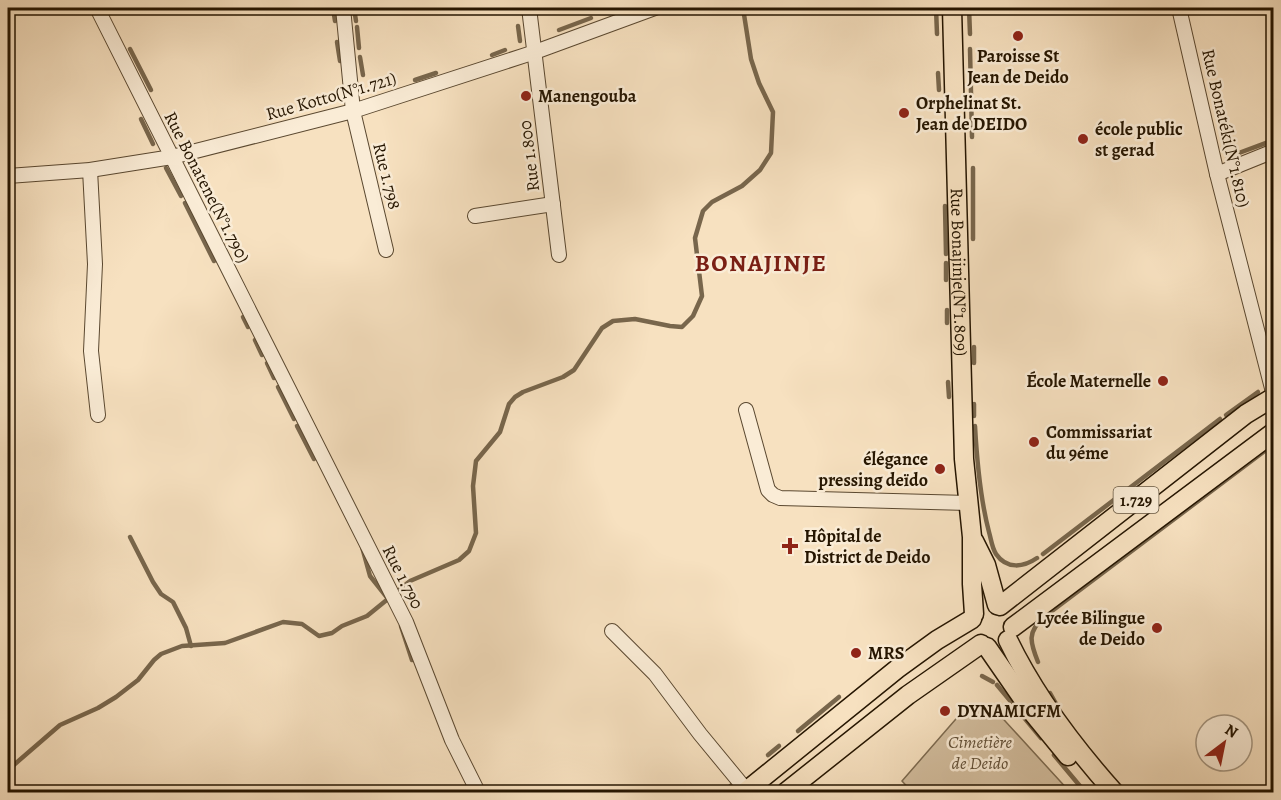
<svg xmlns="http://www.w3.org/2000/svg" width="1281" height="800" viewBox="0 0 1281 800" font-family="Alegreya,serif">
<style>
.green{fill:#d3be9f;stroke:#7c6a50;stroke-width:1.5}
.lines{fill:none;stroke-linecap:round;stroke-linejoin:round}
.stream{stroke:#78664c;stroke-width:4.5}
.minor-casing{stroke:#5a4830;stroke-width:16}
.major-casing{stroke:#251500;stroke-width:21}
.minor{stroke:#faecd6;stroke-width:14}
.major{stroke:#f7e1c0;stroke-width:18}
.poi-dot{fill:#8f2418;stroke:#faecd6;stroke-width:2}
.labels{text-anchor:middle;stroke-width:5;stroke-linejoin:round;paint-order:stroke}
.shield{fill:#faecd6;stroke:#655640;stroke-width:1.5}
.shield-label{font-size:16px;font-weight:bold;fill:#251500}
.poi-label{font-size:18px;font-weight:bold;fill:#251500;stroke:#faecd6;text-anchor:start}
.street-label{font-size:18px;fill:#251500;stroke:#faecd6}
.park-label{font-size:18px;font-style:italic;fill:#625038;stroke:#faecd6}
.district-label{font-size:24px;font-weight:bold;letter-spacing:1.5px;fill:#7a1f14;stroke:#faecd6}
</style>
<rect width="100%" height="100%" fill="#f7e1c0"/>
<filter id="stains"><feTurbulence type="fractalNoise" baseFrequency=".00333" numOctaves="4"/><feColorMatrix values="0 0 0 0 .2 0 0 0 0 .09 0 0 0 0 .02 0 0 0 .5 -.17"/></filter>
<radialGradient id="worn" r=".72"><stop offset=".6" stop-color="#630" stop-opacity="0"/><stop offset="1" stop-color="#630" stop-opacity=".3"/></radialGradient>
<path class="green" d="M995,710L1070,792H912L902,781L962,712Z"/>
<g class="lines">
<g class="stream">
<path d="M333,8L335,21"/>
<path d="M354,8L356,21"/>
<path d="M936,8L937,34"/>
<path d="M969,8L970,34"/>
<path d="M614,9L618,8"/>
<path d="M518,26L520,41"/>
<path d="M357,27L359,48"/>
<path d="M559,30L591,18"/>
<path d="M337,42L340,61"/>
<path d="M130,49L151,90"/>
<path d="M970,49L972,137"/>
<path d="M492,55L505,50"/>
<path d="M360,57L363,75"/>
<path d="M938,73L939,90"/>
<path d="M415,80L436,73"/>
<path d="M141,119L153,144"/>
<path d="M1228,157L1274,140"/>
<path d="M166,168L181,196"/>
<path d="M185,203L214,261"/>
<path d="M945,206L946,254"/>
<path d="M973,239V168"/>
<path d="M946,263V280"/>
<path d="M947,310V323"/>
<path d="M243,317L248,327"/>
<path d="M255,340L262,355"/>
<path d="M974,347V363"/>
<path d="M267,363L274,378"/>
<path d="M948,382L949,397"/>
<path d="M278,387L294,419"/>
<path d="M974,404V416"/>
<path d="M1226,415L1258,392"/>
<path d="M297,426L314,459"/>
<path d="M975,426C977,462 980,498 989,532C991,539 992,548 996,554C1007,570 1024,567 1037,558"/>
<path d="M130,537L153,582L161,594L173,602L186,628L191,646"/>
<path d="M362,547L370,576L389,600"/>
<path d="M1043,554L1220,419"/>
<path d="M401,626L412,660"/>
<path d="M1038,662C1030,642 1027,632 1044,617L1274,444"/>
<path d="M982,676L993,682"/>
<path d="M997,685L1041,738"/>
<path d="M1050,693L1059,709"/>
<path d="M798,731L839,697"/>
<path d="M768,755L779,746"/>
<path d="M1054,755L1085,792"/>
<path d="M8,770L60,725L98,708L116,697L138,680L154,660L161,654L182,646L225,643L283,622L302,624L319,636L332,633L342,626L367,616L410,581L459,560L469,551L476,533L473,486L476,461L500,432L509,404L515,397L523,392L563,377L574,370L602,328L613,321L635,319L670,326L682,327L693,316L702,296L695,238L703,211L712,202L742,186L760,170L771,153L773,112L759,83L751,59L743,8"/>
<path d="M724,792L733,784"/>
</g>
<defs>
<g id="minor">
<path d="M97,8L406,622L452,740L478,792"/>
<path d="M343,8L353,111L386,250"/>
<path d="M529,8L559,255"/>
<path d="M1179,8L1217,174L1274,396"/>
<path d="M90,170L95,264L91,351L98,415"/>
<path d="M1217,174L1274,151"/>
<path d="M8,176L90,170L172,157L353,111L535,52L655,8"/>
<path d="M475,216L553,204"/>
<path d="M746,410L768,490L773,495L780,498L968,503"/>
<path d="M612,631L655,674L700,734L747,791"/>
</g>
<g id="major">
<path id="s1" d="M952,8L964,459L972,537V584L974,614"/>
<path d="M974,541L986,565L997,605"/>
<path d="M1000,606L1246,414L1274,397"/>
<path d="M1013,627L1274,432"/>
<path d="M1008,640C1035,696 1073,746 1114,792"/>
<path d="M987,647L1032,712L1068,756"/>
<path d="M745,792L897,669L937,640L972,619"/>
<path d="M786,792L908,695L981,644"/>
</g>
</defs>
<use href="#minor" class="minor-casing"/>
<use href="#major" class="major-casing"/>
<use href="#minor" class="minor"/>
<use href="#major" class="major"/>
</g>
<g class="poi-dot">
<circle cx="1018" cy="36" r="6"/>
<circle cx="526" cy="96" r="6"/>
<circle cx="904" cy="113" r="6"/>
<circle cx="1083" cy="139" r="6"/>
<circle cx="1163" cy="381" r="6"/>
<circle cx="1034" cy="442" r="6"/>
<circle cx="940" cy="469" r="6"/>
<path d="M787 537h6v6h6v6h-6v6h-6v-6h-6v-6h6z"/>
<circle cx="1157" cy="628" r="6"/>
<circle cx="856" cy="653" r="6"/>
<circle cx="945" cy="711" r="6"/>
</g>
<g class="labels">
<rect class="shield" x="1113.5" y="487" width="45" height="26" rx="4.5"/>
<g class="shield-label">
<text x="1136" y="506">1.729</text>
</g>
<g class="poi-label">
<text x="1018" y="62" text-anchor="middle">Paroisse St<tspan x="1018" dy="21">Jean de Deido</tspan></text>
<text x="538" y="102">Manengouba</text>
<text x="916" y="109">Orphelinat St.<tspan x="916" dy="21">Jean de DEIDO</tspan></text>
<text x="1095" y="135">école public<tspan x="1095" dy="21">st gerad</tspan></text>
<text x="1151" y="387" text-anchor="end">École Maternelle</text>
<text x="1046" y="438">Commissariat<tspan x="1046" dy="21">du 9éme</tspan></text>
<text x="928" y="465" text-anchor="end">élégance<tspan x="928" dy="21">pressing deïdo</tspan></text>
<text x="804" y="542">Hôpital de<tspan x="804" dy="21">District de Deido</tspan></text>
<text x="1145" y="624" text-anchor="end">Lycée Bilingue<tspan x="1145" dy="21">de Deido</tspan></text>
<text x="868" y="659">MRS</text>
<text x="957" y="717">DYNAMICFM</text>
</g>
<g class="street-label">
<text transform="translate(331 96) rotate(-16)" y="6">Rue Kotto(N°1.721)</text>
<text transform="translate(1226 128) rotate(77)" y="6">Rue Bonatéki(N°1.810)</text>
<text transform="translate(529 156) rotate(-97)" y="6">Rue 1.800</text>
<text transform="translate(387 176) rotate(76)" y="6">Rue 1.798</text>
<text transform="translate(207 187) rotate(63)" y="6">Rue Bonatene(N°1.790)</text>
<text dy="6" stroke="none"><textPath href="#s1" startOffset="264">Rue Bonajinje(N°1.809)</textPath></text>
<text transform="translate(403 577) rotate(63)" y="6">Rue 1.790</text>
</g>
<g class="park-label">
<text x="980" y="748">Cimetière<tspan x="980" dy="21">de Deido</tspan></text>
</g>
<g class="district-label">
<text x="761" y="271">BONAJINJE</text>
</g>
</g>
<rect width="1281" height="800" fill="none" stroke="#f7e1c0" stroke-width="30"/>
<rect x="9" y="9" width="1263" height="782" fill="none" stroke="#251500" stroke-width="3"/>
<rect x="15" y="15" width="1251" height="770" fill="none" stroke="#251500" stroke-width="1.5"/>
<g transform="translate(1224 743) rotate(32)"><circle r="28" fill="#faecd6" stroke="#a59680" stroke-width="1.5"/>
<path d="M0-4.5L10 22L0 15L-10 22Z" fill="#8f2418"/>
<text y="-9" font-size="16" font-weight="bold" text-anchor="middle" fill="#251500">N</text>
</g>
<rect width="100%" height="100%" filter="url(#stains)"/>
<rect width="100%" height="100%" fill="url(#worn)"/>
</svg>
